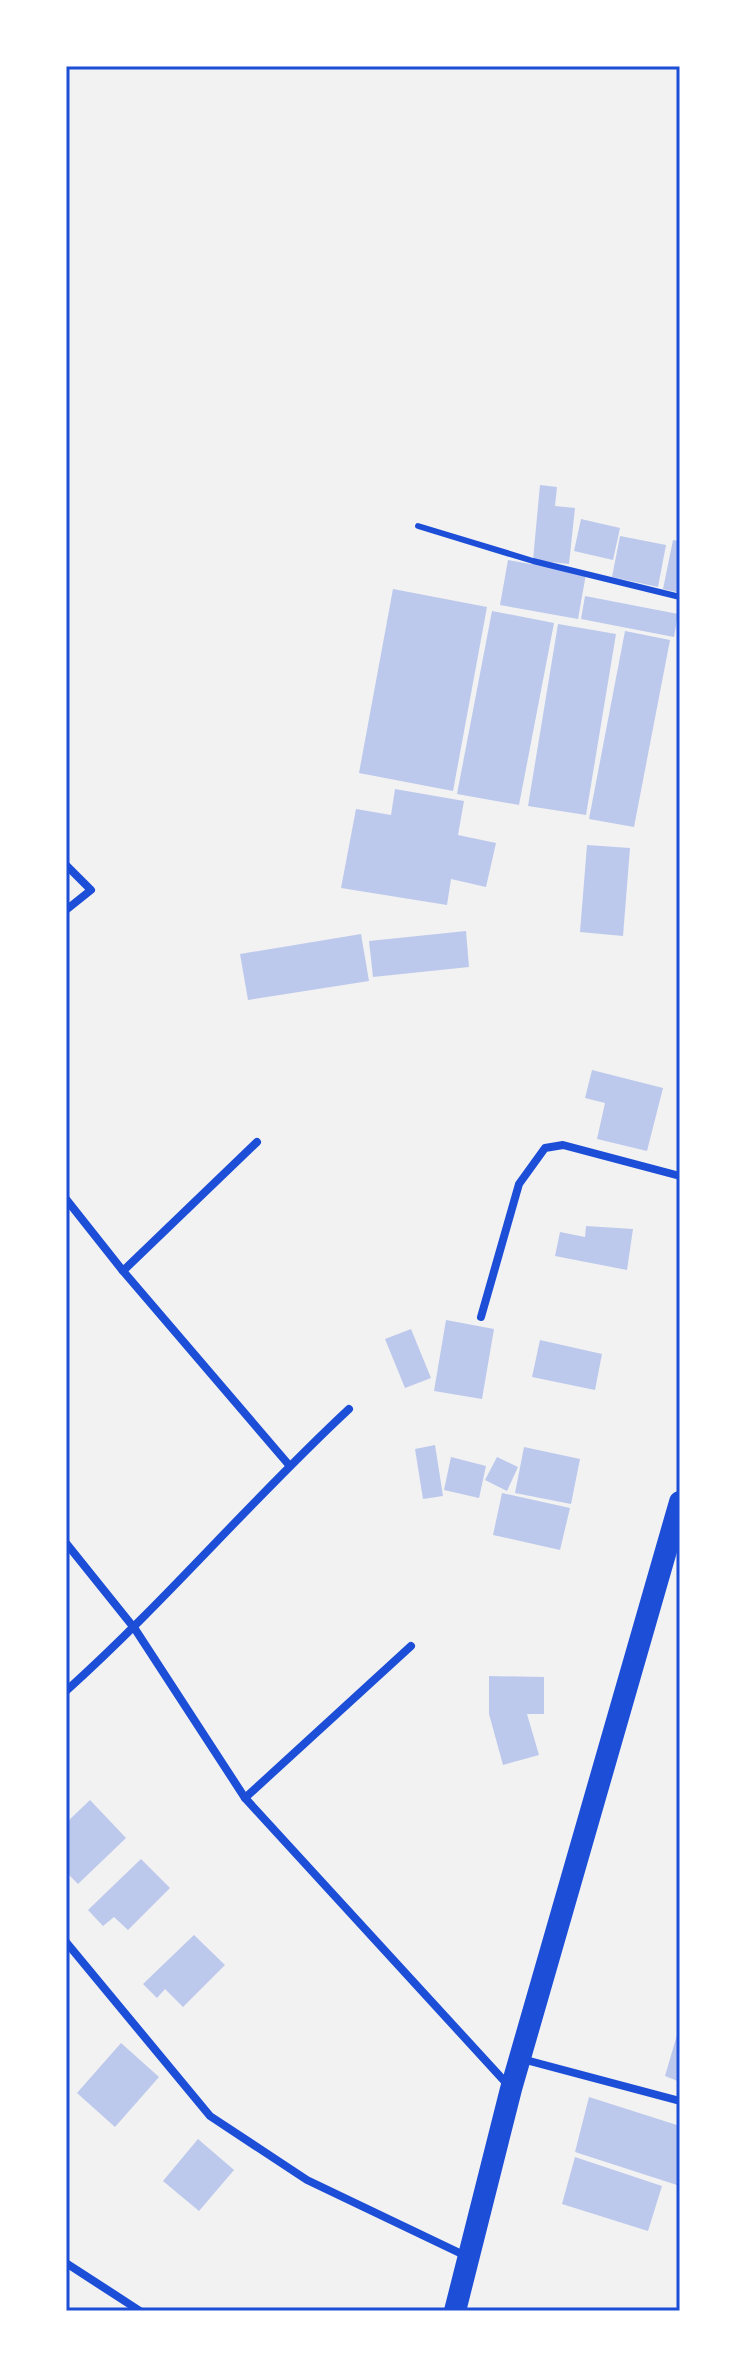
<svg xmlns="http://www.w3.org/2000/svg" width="746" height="2377" viewBox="0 0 746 2377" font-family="'Source Sans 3',sans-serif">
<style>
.building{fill:#bdc9ec}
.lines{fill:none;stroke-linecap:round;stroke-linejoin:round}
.service{stroke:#1d4ed8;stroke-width:6}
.minor{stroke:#1d4ed8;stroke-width:8}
.trunk{stroke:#1d4ed8;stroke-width:22}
.neatline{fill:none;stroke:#1d4ed8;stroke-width:3}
</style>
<rect width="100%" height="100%" fill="#f2f2f2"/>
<g class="building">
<path d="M540,485L557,487L555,506L575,508L569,564L533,560Z"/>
<path d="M581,519L620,528L613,560L574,551Z"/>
<path d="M620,536L666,545L658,587L612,577Z"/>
<path d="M673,540L680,541V593L663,589Z"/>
<path d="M508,560L586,574L578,619L500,605Z"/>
<path d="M393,589L487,607L453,791L359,773Z"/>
<path d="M585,596L678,614L674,637L581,619Z"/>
<path d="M492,611L554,623L519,805L457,794Z"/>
<path d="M558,624L616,634L586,815L528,806Z"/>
<path d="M625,631L670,640L634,827L589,819Z"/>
<path d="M395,789L464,801L458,835L496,843L486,887L451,879L447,905L341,888L356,809L391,815Z"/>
<path d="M587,845L630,848L623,936L580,932Z"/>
<path d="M466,931L469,967L373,977L369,941Z"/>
<path d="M361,934L369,981L248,1000L240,954Z"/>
<path d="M592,1070L663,1088L647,1151L597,1139L605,1103L585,1098Z"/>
<path d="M586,1226L633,1229L627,1270L555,1256L560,1232L585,1237Z"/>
<path d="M446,1320L494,1329L482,1399L434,1391Z"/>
<path d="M411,1329L431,1378L405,1388L385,1339Z"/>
<path d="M540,1340L602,1354L595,1390L532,1377Z"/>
<path d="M435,1445L443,1496L423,1499L415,1449Z"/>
<path d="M524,1447L580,1459L571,1504L515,1493Z"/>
<path d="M451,1457L486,1466L479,1498L444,1490Z"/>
<path d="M497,1457L518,1467L507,1491L485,1480Z"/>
<path d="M502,1493L570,1508L560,1550L493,1535Z"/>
<path d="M489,1676L544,1677V1714H527L539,1755L503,1765L489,1714Z"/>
<path d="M90,1800L126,1838L78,1884L66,1872V1823Z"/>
<path d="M141,1859L170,1888L128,1930L114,1917L103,1926L88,1910Z"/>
<path d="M194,1935L225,1965L183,2007L165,1989L157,1998L143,1984Z"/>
<path d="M679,2028H680V2082L665,2076Z"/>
<path d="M121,2043L159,2077L115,2127L77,2093Z"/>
<path d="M589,2097L680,2126V2186L575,2152Z"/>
<path d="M198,2139L234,2170L199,2211L163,2181Z"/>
<path d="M575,2157L662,2186L648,2231L562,2204Z"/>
</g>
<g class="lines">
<path class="service" d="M418,526L533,561L680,597"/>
<g class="minor">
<path d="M66,865L91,890L66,910"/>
<path d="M66,1199L123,1271L289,1465"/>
<path d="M123,1271L257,1142"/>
<path d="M481,1317L519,1184L545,1148L563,1145L680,1176"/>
<path d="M66,1543L135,1629L245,1798L508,2085"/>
<path d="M66,1691C165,1602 251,1500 349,1409"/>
<path d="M245,1798L411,1646"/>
<path d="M66,1942L210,2116L307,2180L466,2256"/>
<path d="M522,2059L680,2101"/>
<path d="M66,2263L140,2311"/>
</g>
<path class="trunk" d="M455,2311L511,2089L680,1502"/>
</g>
<rect width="746" height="2377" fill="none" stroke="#ffffff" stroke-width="136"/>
<rect x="68" y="68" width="610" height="2241" class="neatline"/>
</svg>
